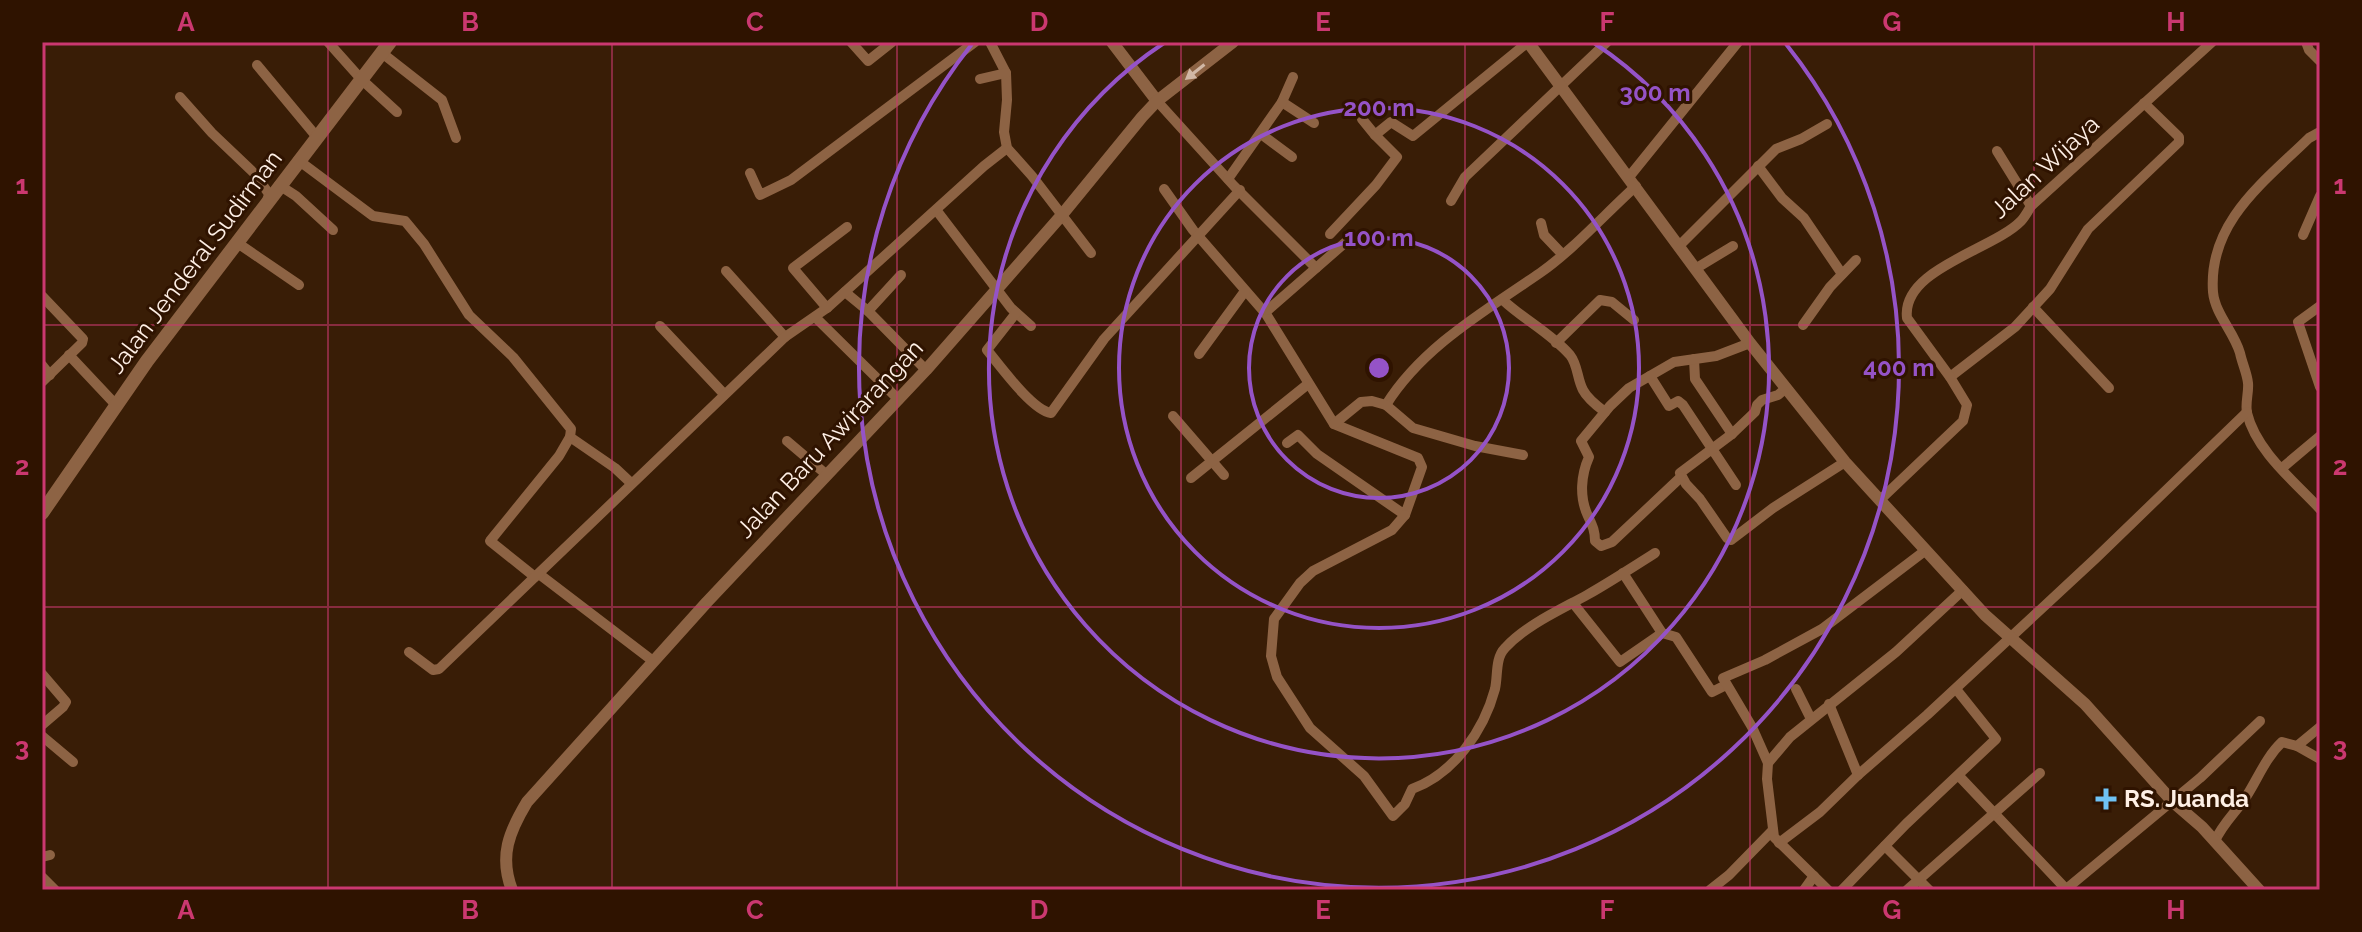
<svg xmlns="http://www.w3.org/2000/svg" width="2362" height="932" viewBox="0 0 2362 932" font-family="Raleway,sans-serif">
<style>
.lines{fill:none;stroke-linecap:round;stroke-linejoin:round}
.minor{stroke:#8d6344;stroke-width:10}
.tertiary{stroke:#8d6344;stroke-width:12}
.secondary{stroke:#8d6344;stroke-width:14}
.oneway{fill:#d1b7a5}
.grid{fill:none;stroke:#cb3870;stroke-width:2;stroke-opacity:0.55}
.ring{fill:none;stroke:#9553c7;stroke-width:4}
.poi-dot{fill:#6fc2f4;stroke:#2f1300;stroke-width:3}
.labels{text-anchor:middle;stroke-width:6;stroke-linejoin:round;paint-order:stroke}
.street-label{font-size:24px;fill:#feefe5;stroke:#2f1300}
.poi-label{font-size:24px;font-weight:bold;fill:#feefe5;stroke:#2f1300;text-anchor:start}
.centre{fill:#9553c7;stroke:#2f1300;stroke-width:4}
.ring-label{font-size:24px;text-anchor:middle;font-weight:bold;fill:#9553c7;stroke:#2f1300;stroke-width:6;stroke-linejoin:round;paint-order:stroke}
.neatline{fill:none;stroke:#cb3870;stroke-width:3}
.grid-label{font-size:26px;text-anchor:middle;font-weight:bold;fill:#cb3870}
</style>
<rect width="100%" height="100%" fill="#391d06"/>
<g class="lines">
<g class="minor">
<path d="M328,42L361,79L397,112"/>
<path d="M851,42L868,61L892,42"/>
<path d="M990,42L1006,73L1007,100L1004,132L1007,148L1032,176L1091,253"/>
<path d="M2306,42L2309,50L2320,61"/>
<path d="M382,53L442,100L456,138"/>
<path d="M257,65L316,136"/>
<path d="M980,79L1006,73"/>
<path d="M180,97L212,133L255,174L269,194L267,201"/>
<path d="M1157,101L1234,186L1316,268"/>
<path d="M1282,102L1314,123"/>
<path d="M1362,119L1375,135L1391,122L1413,136L1528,42"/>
<path d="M2320,132L2309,138C2264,182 2208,222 2213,292C2215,314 2234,332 2240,353C2242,363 2247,373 2248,383C2249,392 2245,403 2247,413C2256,451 2295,482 2320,509"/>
<path d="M1261,134L1292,157"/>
<path d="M1997,151L2031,206"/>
<path d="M298,160L373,216L405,221L424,244L469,315L513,357L571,429L570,437L615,468L631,483"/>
<path d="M1758,166L1782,198L1804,218L1842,274"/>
<path d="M750,173L760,195L791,180L975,42"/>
<path d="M1629,177L1738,42"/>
<path d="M1228,179L1282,102L1293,77"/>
<path d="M279,185L296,196L333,230"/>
<path d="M1164,189L1193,230L1266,314L1334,424L1418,458L1422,467L1405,515L1317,454L1298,435L1287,443"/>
<path d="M1451,201L1465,177L1607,42"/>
<path d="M937,211L1011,308L1031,326"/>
<path d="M1541,223L1544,235L1562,254"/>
<path d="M1330,234L1376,185L1397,157L1375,135"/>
<path d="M2303,235L2320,196"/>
<path d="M236,242L299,285"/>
<path d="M1680,245L1776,149L1801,139L1827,124"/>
<path d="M1695,269L1733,246"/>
<path d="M726,271L785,337"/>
<path d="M845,292L868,311L926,370"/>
<path d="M42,296L83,339L82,343L42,382"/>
<path d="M1503,300C1523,319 1551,333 1570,355C1578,365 1577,379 1583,390C1587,398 1597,406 1605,412"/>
<path d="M2320,306L2298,322L2320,387"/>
<path d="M2033,307L2109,388"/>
<path d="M827,308L793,268L847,227"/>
<path d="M1268,310L1347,241"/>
<path d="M868,311L901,275"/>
<path d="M1016,313L987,350C1001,367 1032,410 1051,413L1104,339L1240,190"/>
<path d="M815,317L898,399"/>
<path d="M1803,325L1830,287L1856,260"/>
<path d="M660,326L724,394"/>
<path d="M1556,343L1600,300L1612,302L1634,320"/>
<path d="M1199,354L1245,291"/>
<path d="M69,355L116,405"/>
<path d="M1694,359L1695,379L1732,434"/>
<path d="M42,365L50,375"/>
<path d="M1650,376L1669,406L1678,401L1683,405L1736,485"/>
<path d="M1950,377L2015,327L2050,289L2088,229L2179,142V137L2144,103"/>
<path d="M1785,389L1778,395L1762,400L1757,405L1755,412L1732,434L1680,473L1686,484L1700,499L1727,538L1731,540L1773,508L1845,462"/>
<path d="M1386,405C1422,347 1485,311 1540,273C1573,250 1605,214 1636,186"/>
<path d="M1173,416L1224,475"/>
<path d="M1334,424L1361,402L1372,401L1386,405L1413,428L1475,446L1523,455"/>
<path d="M787,441L827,475"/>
<path d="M2282,468L2320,436"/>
<path d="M1681,477L1612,542L1601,546L1595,541C1595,530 1592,525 1588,516C1579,497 1581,475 1589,457L1581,441L1610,406L1629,388L1674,362L1716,356L1750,343"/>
<path d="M1191,478L1308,384"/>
<path d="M1881,499L1963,421L1967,405L1950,377L1907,318C1901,269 1993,250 2021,221C2025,217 2028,211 2031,206L2212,42"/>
<path d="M1405,515L1392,530L1313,571L1300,583L1274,619L1271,656L1277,677L1310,728L1364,776L1393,816L1405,804L1412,789C1454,774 1484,730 1495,689C1498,676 1495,658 1505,648C1526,625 1560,610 1587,595C1610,582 1633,567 1655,553"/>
<path d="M1623,573L1662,633L1676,637L1712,692L1726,685"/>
<path d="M539,574L653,661"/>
<path d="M535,577L490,541L559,456L570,437"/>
<path d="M1573,603L1620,662L1662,633"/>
<path d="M409,652L433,670L439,669L785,337L827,308L984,166L1007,148"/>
<path d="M42,674L66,702L63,707L42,725"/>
<path d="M1796,689L1811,719"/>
<path d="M1829,704L1858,775"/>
<path d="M42,736L73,762"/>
<path d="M2297,746L2320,759"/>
<path d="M1768,763L1752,727L1723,678L1765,660L1822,629L1926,550"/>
<path d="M1959,776L2066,889"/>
<path d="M2215,841C2222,825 2233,815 2244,800C2257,781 2265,758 2282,742L2297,746L2320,727"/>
<path d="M1779,843L1820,812L1858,775L1927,715L2096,558L2247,412"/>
<path d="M1885,846L1929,890"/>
<path d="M42,857L50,855"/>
<path d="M42,877L55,890"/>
<path d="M1710,890L1729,875L1773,830"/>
<path d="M1804,890L1814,876"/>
<path d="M1828,890L1774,837L1767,779L1768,763L1790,737L1896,652L1963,590"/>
<path d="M1842,890L1906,824L1996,739L1956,689"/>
<path d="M1907,890L2040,773"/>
<path d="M2065,890L2200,778L2260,721"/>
</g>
<g class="tertiary">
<path d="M1112,42L1157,101"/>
<path d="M1528,42L1750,343L1845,462L1985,615L2085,704L2173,802L2202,827L2259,890"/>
<path d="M512,890C499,856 509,832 527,802L707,602L926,370L1061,216L1142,117L1157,101L1233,42"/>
</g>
<path class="secondary" d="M42,513L147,361L390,42"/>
</g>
<defs><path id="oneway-solid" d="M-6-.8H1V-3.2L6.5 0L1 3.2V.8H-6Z" transform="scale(2)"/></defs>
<use class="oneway" href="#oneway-solid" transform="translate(1195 72) rotate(142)"/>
<path class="grid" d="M328,42V890M612,42V890M897,42V890M1181,42V890M1465,42V890M1750,42V890M2034,42V890M42,325H2320M42,607H2320"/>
<g class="ring">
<circle cx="1379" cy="368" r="130"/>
<circle cx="1379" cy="368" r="260"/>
<path d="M1594 43A390 390 0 1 1 1164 43"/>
<path d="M1786 44A520 520 0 1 1 972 44"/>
</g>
<path class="poi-dot" d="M2102 787h8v8h8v8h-8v8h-8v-8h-8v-8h8z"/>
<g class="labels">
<g class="street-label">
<text transform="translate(2045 167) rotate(-43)" y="8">Jalan Wijaya</text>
<text transform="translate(195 262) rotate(-53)" y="8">Jalan Jenderal Sudirman</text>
<text transform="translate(830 439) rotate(-47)" y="8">Jalan Baru Awirarangan</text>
</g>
<g class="poi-label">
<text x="2124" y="807">RS. Juanda</text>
</g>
</g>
<circle cx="1379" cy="368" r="12" class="centre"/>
<g class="ring-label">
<text x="1655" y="101">300 m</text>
<text x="1379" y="116">200 m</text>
<text x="1379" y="246">100 m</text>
<text x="1899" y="376">400 m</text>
</g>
<rect width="2362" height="932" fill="none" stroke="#2f1300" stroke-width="88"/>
<rect x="44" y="44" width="2274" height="844" class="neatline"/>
<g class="grid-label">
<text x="186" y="31">A</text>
<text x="470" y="31">B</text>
<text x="755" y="31">C</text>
<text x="1039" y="31">D</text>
<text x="1323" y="31">E</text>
<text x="1607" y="31">F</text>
<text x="1892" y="31">G</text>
<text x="2176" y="31">H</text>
<text x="22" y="194">1</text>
<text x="2340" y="194">1</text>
<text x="22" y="475">2</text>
<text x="2340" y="475">2</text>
<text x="22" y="756">3</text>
<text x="2340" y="756">3</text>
<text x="186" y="919">A</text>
<text x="470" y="919">B</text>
<text x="755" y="919">C</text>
<text x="1039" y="919">D</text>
<text x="1323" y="919">E</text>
<text x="1607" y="919">F</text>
<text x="1892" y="919">G</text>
<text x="2176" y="919">H</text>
</g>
</svg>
